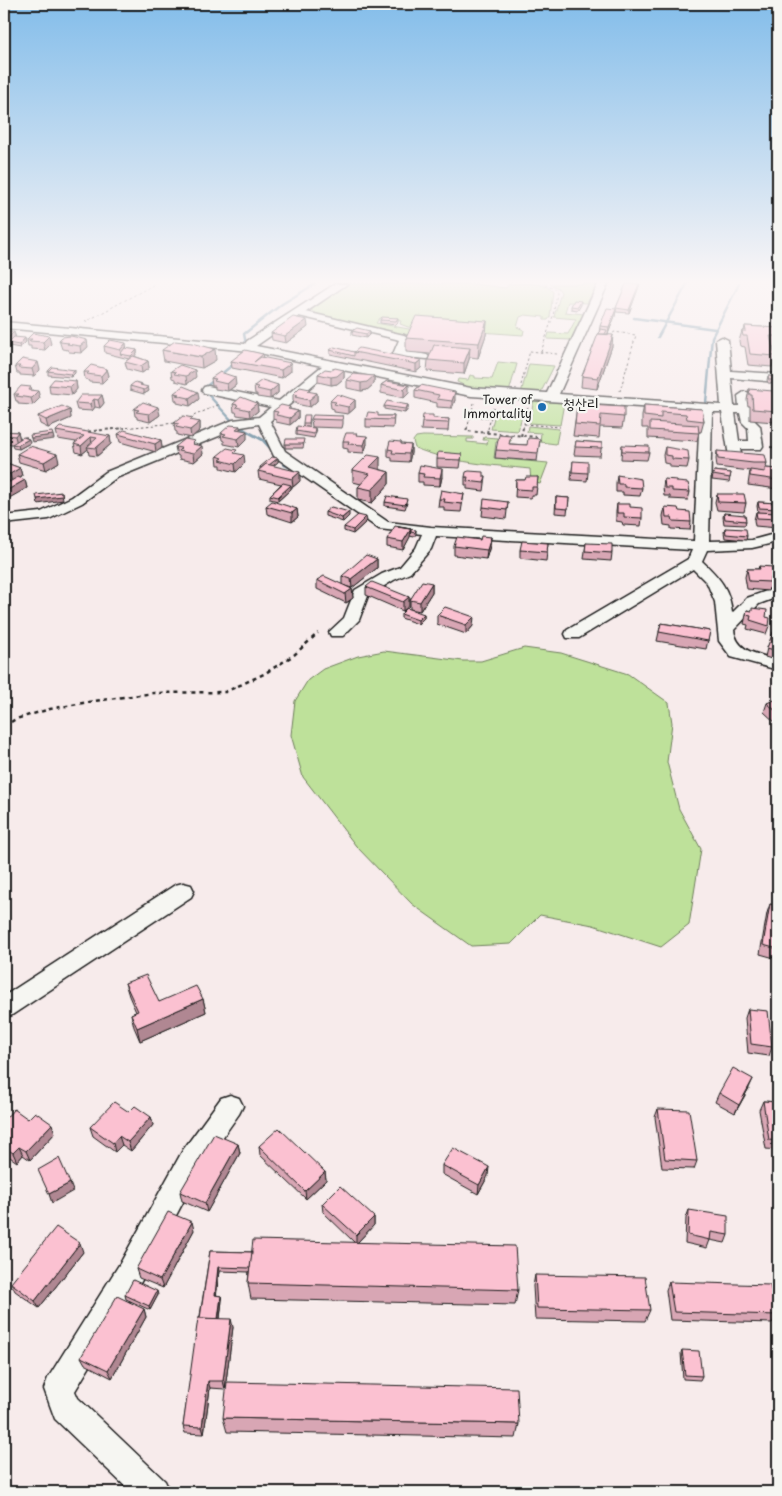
<svg xmlns="http://www.w3.org/2000/svg" width="782" height="1496" viewBox="0 0 782 1496" font-family="'Playpen Sans','Poor Story',sans-serif">
<style>
.green{fill:#bee19a;stroke:#6d7e5b}
.lines{fill:none;stroke-linecap:round;stroke-linejoin:round}
.stream-far1{stroke:#5f8599;stroke-width:2.5}
.stream{stroke:#5f8599;stroke-width:3}
.minor-casing{stroke:#1c1c1c;stroke-width:3}
.path-far2{stroke:#1c1c1c;stroke-width:1;stroke-dasharray:2.5 2.5;stroke-linecap:butt}
.path-far1{stroke:#1c1c1c;stroke-width:2;stroke-dasharray:3 3;stroke-linecap:butt}
.path{stroke:#1c1c1c;stroke-width:2.5;stroke-dasharray:4 4;stroke-linecap:butt}
.minor{fill:#f6f6f2;fill-rule:evenodd}
.wall{fill:#d8a6b4;stroke:#1c1c1c}
.shaded-wall{fill:#b08792;stroke:#1c1c1c}
.building{fill:#fbc1d1;stroke:#1c1c1c}
.poi-dot{fill:#1f6fb2;stroke:#f6f6f2;stroke-width:2}
.labels{text-anchor:middle;stroke-width:4.5;stroke-linejoin:round;paint-order:stroke}
.far-poi-label{font-size:12px;fill:#1c1c1c;stroke:#f6f6f2;text-anchor:end}
.far-quarter-label{font-size:15px;fill:#1c1c1c;stroke:#f6f6f2}
</style>
<rect width="100%" height="100%" fill="#f7ebeb"/>
<filter id="ink" filterUnits="userSpaceOnUse"><feTurbulence type="fractalNoise" baseFrequency=".02" numOctaves="2"/><feDisplacementMap in="SourceGraphic" scale="10" xChannelSelector="R" yChannelSelector="G"/><feConvolveMatrix kernelMatrix="1 2 1 2 8 2 1 2 1" color-interpolation-filters="sRGB"/></filter>
<g filter="url(#ink)">
<g class="green">
<path d="M349,284H474L506,288L509,284C521,284 546,281 553,292L550,317L548,320H544V317L525,315L520,317L517,327L524,330L523,335L408,327L400,324L401,321L380,318L376,323L414,330L411,335L376,330L351,322L317,314L311,310Z"/>
<path d="M550,284H597L587,303L568,302L565,312L584,314L571,340L547,339L549,333L568,334L576,319L554,317L561,292L558,288Z"/>
<path d="M498,362L517,364L509,392L472,389L457,382L458,379L468,380L470,375L475,376V378L492,379Z"/>
<path d="M529,364L554,366L540,394L521,393Z"/>
<path d="M534,400L564,403L560,425L529,423Z"/>
<path d="M495,414L522,416L518,431L491,429Z"/>
<path d="M528,426L559,429L556,444L540,442L541,433L527,432Z"/>
<path d="M423,436L473,437V439H467V442L487,444L488,440H483L484,437L511,439V441L496,442L494,458L548,463L540,484L531,482L530,469C492,465 451,463 415,448L413,441L416,437Z"/>
<path d="M524,648L561,653L628,674L669,703L672,723L667,762L679,809L701,849L689,925L661,947L593,925L540,915L511,944L471,946L412,904L356,846L303,777L291,735L295,701L308,680L323,669L358,656L384,651L463,661H481Z"/>
</g>
<g class="lines">
<g class="stream-far1">
<path d="M634,318L715,329"/>
<path d="M658,337L687,284"/>
<path d="M246,344L244,334L282,304L315,284"/>
<path d="M706,403L712,337L739,284"/>
<path d="M234,423L203,389L236,362"/>
<path d="M238,426L244,429"/>
</g>
<g class="stream">
<path d="M241,428L263,440L273,451"/>
<path d="M280,459L285,465L296,470"/>
</g>
<defs>
<g id="minor">
<path d="M335,284H347L306,312L404,335L411,339L406,351L427,355L429,357L427,359L395,356L393,354L399,340L396,339L299,316L256,346L471,388L547,393L598,284H608L559,394L721,405L716,340L722,337L728,340L731,371L778,374V382L731,378L734,406H739L738,396L744,392L778,395V403L751,400L754,420L760,426L763,446L761,449H740L741,454L739,457H729L722,412H712L709,541L752,540L778,533V542L752,548L707,550L702,561C719,577 730,589 732,613L747,598L778,587V597L759,604L734,630C737,653 759,654 778,660V670L731,657L719,641L715,602L707,583L693,569L579,638H567L565,634L567,630L688,559L692,550L436,536L431,549L410,573L394,580L368,596L359,620L343,636H331L329,632L344,618L355,590L382,574L400,567L416,548L422,534L379,529L274,456L259,424L241,427L116,478L82,503L49,519L4,524V516L41,512L72,497L106,472L233,420L259,417L271,407L204,393L202,390L204,387L208,386L279,401L322,366L250,351L4,328V322L245,344L247,341ZM333,368L471,396L700,411L694,541L431,527L388,522L285,451L270,421ZM735,413H740L742,422L748,428L749,441H739Z"/>
<path d="M183,883L191,885L194,891L191,897L12,1015L4,1018V996L175,885Z"/>
<path d="M230,1095L239,1098L243,1106L239,1114L201,1168L142,1280L75,1391L78,1398L165,1481L170,1492H131L55,1419L44,1389L48,1378L122,1260L183,1150L221,1098Z"/>
</g>
</defs>
<use href="#minor" class="minor-casing"/>
<g class="path-far2">
<path d="M85,322L155,284"/>
<path d="M612,338L614,332L636,335L620,391"/>
<path d="M541,352L553,316L557,293V290L543,284"/>
<path d="M521,385L530,351L557,354"/>
<path d="M492,412L526,415"/>
<path d="M470,416L491,418"/>
<path d="M189,418L220,404"/>
<path d="M524,424L560,427"/>
<path d="M112,429L176,423"/>
<path d="M467,429L474,403"/>
<path d="M488,429L494,405"/>
<path d="M523,429L528,406"/>
</g>
<g class="path-far1">
<path d="M467,428L466,431L537,437"/>
<path d="M82,432L125,428"/>
<path d="M487,433L488,428"/>
<path d="M521,436L523,428"/>
<path d="M18,438L32,437"/>
<path d="M770,447L778,448"/>
</g>
<path class="path" d="M4,726L16,719L50,709L94,701L154,693L225,692L264,674L294,655L318,633"/>
<use href="#minor" class="minor"/>
</g>
<g class="wall">
<path d="M626,284H640L629,313L616,312V308Z"/>
<path d="M581,301V305L578,310L571,309V306Z"/>
<path d="M616,309L615,316L608,334H606L612,346L597,389L581,387L582,376L599,333L600,326Z"/>
<path d="M398,318V322L396,325L380,323V320Z"/>
<path d="M487,321L486,335L478,358L470,357L464,374L427,371L428,360L430,354L406,352V338Z"/>
<path d="M745,326L778,328V347H773L775,356L772,367L748,365L745,347L740,346L739,341L742,331H744Z"/>
<path d="M308,327L286,343L272,340L271,333Z"/>
<path d="M4,331L14,332L16,338L26,342L20,348L4,345Z"/>
<path d="M352,331H370V334L366,338L352,335Z"/>
<path d="M33,333L51,344L45,350L31,349V346H28L27,339Z"/>
<path d="M59,340L88,347L81,353L69,352L68,350L62,349Z"/>
<path d="M104,346L137,350V353L134,356L148,361L149,368L142,373L127,369L125,362L129,359L105,353Z"/>
<path d="M162,350L216,360L202,368L164,361Z"/>
<path d="M330,350L354,352L421,360V368L416,372L330,354Z"/>
<path d="M263,354L264,358L291,371L282,378L232,368L231,361Z"/>
<path d="M22,359L40,370L34,376L20,375V373H17L15,366Z"/>
<path d="M107,369L109,376L102,383L89,382L88,380L85,379L84,372Z"/>
<path d="M332,370H344V378L337,384L331,385L318,382V374Z"/>
<path d="M48,371L75,373L71,377L48,375Z"/>
<path d="M171,371L196,377L187,384L175,381V379L172,378Z"/>
<path d="M374,376V384L367,390L361,391L347,388V380Z"/>
<path d="M768,376L778,377V384L768,383L767,380Z"/>
<path d="M211,378L236,385L228,391L215,389V386H212Z"/>
<path d="M76,381L77,389L72,395L50,393L49,385Z"/>
<path d="M387,381L409,393L404,398L381,393V385Z"/>
<path d="M142,384V386L149,391L144,394L130,390V386Z"/>
<path d="M278,385V393L270,399L257,397V394H255L254,386Z"/>
<path d="M421,385L455,400L452,408L437,407V403L415,398V390Z"/>
<path d="M31,387L32,390L40,398L33,405L18,404V401H16L14,394Z"/>
<path d="M749,389L773,394H778V419H775L774,422L750,420V406H748L747,400Z"/>
<path d="M174,393L199,399L190,406L177,403V401L175,400Z"/>
<path d="M317,393V401L310,407L296,404V402L293,401V394Z"/>
<path d="M102,395L104,403L100,408L95,407L92,411L77,410L75,403Z"/>
<path d="M355,400V408L348,414L334,412V409L331,408L330,401Z"/>
<path d="M257,403L258,411L250,417L237,415L236,412H234L233,404Z"/>
<path d="M408,405V409L405,413L384,409V406Z"/>
<path d="M644,405L702,409L704,421L701,432H699L697,441L648,438V428H642V416Z"/>
<path d="M577,406L624,417L622,428L600,427L599,438L573,436Z"/>
<path d="M290,407V409L298,411V418L290,425L276,422V420L273,419V411Z"/>
<path d="M134,409L160,415L150,422L137,419V417L135,416Z"/>
<path d="M70,410L71,418L48,428L40,424L38,416Z"/>
<path d="M343,416V424L342,428L312,427L311,419Z"/>
<path d="M378,416H394L393,428L366,427V419Z"/>
<path d="M433,418L449,419L448,431L421,430L422,422Z"/>
<path d="M310,419L309,427H303V423Z"/>
<path d="M193,421L200,422V430L191,438L177,435V432L175,431L174,423Z"/>
<path d="M240,426V430L247,439L239,447L224,444V441L222,440L221,433Z"/>
<path d="M315,428L316,432L314,438L296,435V431Z"/>
<path d="M4,431L18,432L20,439L30,443L19,449L13,448L12,444L4,443Z"/>
<path d="M56,431L110,436L111,444L97,456L89,455L88,449L82,454L76,452L74,444L76,442L58,439Z"/>
<path d="M357,433V436L367,444L364,453L348,452V449L343,448V441Z"/>
<path d="M118,434L161,440L162,448L156,452L120,442Z"/>
<path d="M540,439L537,461L495,458L496,450L510,444L527,445Z"/>
<path d="M576,441L602,443L600,456L574,455Z"/>
<path d="M401,442V444L411,445V453L409,462L392,461V458L388,457V449Z"/>
<path d="M304,443L303,448H285V444Z"/>
<path d="M196,444L203,454L194,462L179,459V456L177,455L175,447Z"/>
<path d="M622,445L649,452L647,460L621,459Z"/>
<path d="M665,447L689,460L687,468L670,467V464L664,463L663,455Z"/>
<path d="M717,451L767,463L766,468L778,469V489L748,485L750,471L717,467L716,459Z"/>
<path d="M17,454L59,462L46,470L19,462Z"/>
<path d="M237,454L245,463L236,472L221,468V465H218L217,456Z"/>
<path d="M462,454L460,468L437,467V459Z"/>
<path d="M380,457L379,469L389,472V484L372,503L358,500V487L361,484L353,482V470Z"/>
<path d="M278,458V462L273,466L300,481L293,487H291V489L278,501L270,499V495L281,484L259,479L258,471L260,469V467Z"/>
<path d="M573,461L588,473L587,481L571,480Z"/>
<path d="M4,462L20,468L22,476L19,478L25,480L27,488L4,479Z"/>
<path d="M714,471L731,473L729,482L712,480Z"/>
<path d="M418,473L442,477L440,486L423,485V482H418Z"/>
<path d="M617,475L642,488L640,496L623,495V492H616V483Z"/>
<path d="M486,476L484,491L467,489V485H465V477Z"/>
<path d="M538,477L536,495H531V498L515,497L516,480H525Z"/>
<path d="M664,479L677,482L690,492L688,500L670,499V496H664L663,487Z"/>
<path d="M464,494L461,512L444,511V507H438L439,499Z"/>
<path d="M717,494L746,503L744,512L717,510L715,502Z"/>
<path d="M556,497L569,498L567,514L555,513Z"/>
<path d="M385,502L407,503L405,509L385,506Z"/>
<path d="M508,502L506,519L482,516L483,507Z"/>
<path d="M758,502L778,503V528L755,526L754,520L756,512H758L757,506Z"/>
<path d="M617,504L630,507L642,518L641,526L623,525L622,522L616,521V512Z"/>
<path d="M266,506L297,509L298,517L292,522L267,514Z"/>
<path d="M665,507L679,511L691,522L690,530L671,529V526L664,525L663,516Z"/>
<path d="M325,512L349,516L343,522L325,516Z"/>
<path d="M724,513L746,521L745,525L724,524L723,517Z"/>
<path d="M367,521L353,534L344,531V527Z"/>
<path d="M725,528L747,536L746,540L725,538L724,532Z"/>
<path d="M416,530V534L414,537L410,536L403,550L387,547V539Z"/>
<path d="M491,537L490,546L486,559L454,555V546Z"/>
<path d="M548,543L546,561L520,558V550Z"/>
<path d="M586,543L612,553L611,561L584,559Z"/>
<path d="M377,559V568L352,588L345,586L352,589L353,598L346,603L317,589V580L342,585V576Z"/>
<path d="M759,566L776,579L773,588H769L768,591L747,589L745,577L747,569H758Z"/>
<path d="M432,583V592L420,611L410,609V600Z"/>
<path d="M366,587L409,597V606L403,611L366,595Z"/>
<path d="M747,610L766,617L769,626L766,634L747,629L748,625L744,624Z"/>
<path d="M401,614H424V618L418,624L401,618Z"/>
<path d="M437,615L473,626L466,634L437,624Z"/>
<path d="M778,620V661L765,657L767,648Z"/>
<path d="M661,623L710,631L706,649L657,641Z"/>
<path d="M778,700V725L764,712L767,703Z"/>
<path d="M770,904L778,906V959L760,954L767,913Z"/>
<path d="M125,983L159,1002L203,999L206,1012L140,1041L134,1027L131,1014L136,1012L129,996Z"/>
<path d="M748,1009L772,1047L769,1056L748,1053L745,1018Z"/>
<path d="M749,1088L735,1113L715,1102L719,1093Z"/>
<path d="M763,1101L778,1102V1150L766,1149L759,1110Z"/>
<path d="M658,1109L697,1161L694,1169L662,1168L655,1117Z"/>
<path d="M129,1112L151,1117L153,1125L131,1151L122,1145L115,1152L93,1136L90,1127Z"/>
<path d="M28,1119L55,1133L30,1160L23,1155L17,1162L4,1153V1120Z"/>
<path d="M238,1144L240,1153L207,1212L182,1201L180,1192Z"/>
<path d="M259,1146L325,1172L326,1180L306,1199L260,1155Z"/>
<path d="M442,1165L488,1176L478,1194L442,1174Z"/>
<path d="M322,1204L374,1217V1225L357,1243L518,1290L515,1305L251,1299L248,1283L249,1272L219,1271L216,1295L221,1296L222,1300L220,1319L233,1327L225,1389L210,1388L204,1434L185,1433L183,1426L210,1251L252,1252L355,1243L323,1212Z"/>
<path d="M689,1210L728,1235L725,1243L710,1240L707,1248L685,1243L686,1218Z"/>
<path d="M194,1230L163,1288L139,1278L136,1269Z"/>
<path d="M83,1252L39,1308L15,1291L11,1283Z"/>
<path d="M535,1275L650,1310L645,1321L535,1319L533,1286Z"/>
<path d="M669,1282L777,1315L772,1323L670,1320L666,1290Z"/>
<path d="M125,1295H158L150,1310L126,1299Z"/>
<path d="M144,1309L146,1317L112,1378L85,1364L81,1357Z"/>
<path d="M682,1350L702,1376L700,1380L683,1379L681,1353Z"/>
<path d="M223,1418L519,1424L516,1438L227,1432Z"/>
</g>
<g class="shaded-wall">
<path d="M639,284H640L629,313V310Z"/>
<path d="M616,309L615,316L608,334L609,327Z"/>
<path d="M307,320L308,327L286,343L285,336Z"/>
<path d="M487,321L486,335L478,358L479,343Z"/>
<path d="M370,331V334L366,338V334Z"/>
<path d="M14,332L16,340L9,343L8,338Z"/>
<path d="M613,335L612,346L597,389L598,378Z"/>
<path d="M49,336L51,344L45,350L43,342Z"/>
<path d="M25,338L26,342L20,348L19,345Z"/>
<path d="M87,340L88,347L81,353L80,346Z"/>
<path d="M126,343L127,351L121,354L120,350Z"/>
<path d="M470,348L469,359L464,374V363Z"/>
<path d="M215,349L216,360L202,368L201,357Z"/>
<path d="M137,350V353L132,360L131,356Z"/>
<path d="M4,357L6,364L4,366Z"/>
<path d="M421,360V368L416,372V364Z"/>
<path d="M148,361L149,368L142,373L141,366Z"/>
<path d="M38,362L40,370L34,376L32,369Z"/>
<path d="M291,363V371L282,378L281,370Z"/>
<path d="M107,369L109,376L102,383L101,376Z"/>
<path d="M75,370V373L71,377L70,374Z"/>
<path d="M195,370L196,377L187,384L186,376Z"/>
<path d="M344,370V378L337,384L331,385V377Z"/>
<path d="M374,376V384L367,390L361,391V383Z"/>
<path d="M235,377L236,385L228,391L227,384Z"/>
<path d="M76,381L77,389L72,395L70,387Z"/>
<path d="M278,385V393L270,399V392Z"/>
<path d="M409,385V393L404,398V390Z"/>
<path d="M148,387L149,391L144,394V390Z"/>
<path d="M38,391L40,398L33,405L31,398Z"/>
<path d="M198,392L199,399L190,406L189,398Z"/>
<path d="M455,392V400L452,408V401Z"/>
<path d="M317,393V401L310,407L309,400Z"/>
<path d="M102,395L104,403L100,408L98,400Z"/>
<path d="M94,399L95,407L92,411L90,404Z"/>
<path d="M355,400V408L348,414V407Z"/>
<path d="M257,403L258,411L250,417L249,410Z"/>
<path d="M408,405V409L405,413V409Z"/>
<path d="M158,407L160,415L150,422L149,414Z"/>
<path d="M70,410L71,418L48,428L46,420Z"/>
<path d="M298,411V418L290,425V418Z"/>
<path d="M200,422V430L191,438L190,430Z"/>
<path d="M247,431V439L239,447L238,439Z"/>
<path d="M18,432L20,440L17,444L15,436Z"/>
<path d="M53,435L54,439L32,442L31,438Z"/>
<path d="M110,436L111,444L97,456L96,448Z"/>
<path d="M367,436V444L364,453V445Z"/>
<path d="M91,437L92,445L87,447L88,449L82,454L81,446Z"/>
<path d="M29,439L30,443L19,449L18,445Z"/>
<path d="M161,440L162,448L156,452L155,444Z"/>
<path d="M411,445V453L409,462V454Z"/>
<path d="M202,446L203,454L194,462L193,454Z"/>
<path d="M57,454L59,462L46,470L44,462Z"/>
<path d="M244,455L245,463L236,472L235,464Z"/>
<path d="M380,457V469L370,479V467Z"/>
<path d="M278,458V462L265,472V468Z"/>
<path d="M20,468L22,476L12,482L10,474Z"/>
<path d="M442,469V477L440,486V478Z"/>
<path d="M300,472V481L293,487L292,479Z"/>
<path d="M389,472V484L372,503V490Z"/>
<path d="M25,480L27,488L4,501V492Z"/>
<path d="M291,485V489L278,501V497Z"/>
<path d="M62,492L63,500L38,504L37,499Z"/>
<path d="M297,509L298,517L292,522V513Z"/>
<path d="M349,512V516L343,522L342,518Z"/>
<path d="M366,517L367,521L353,534V530Z"/>
<path d="M411,529L410,537L403,550V542Z"/>
<path d="M491,537L490,546L486,559L487,550Z"/>
<path d="M377,559V568L352,588L351,579Z"/>
<path d="M432,583V592L420,611V602Z"/>
<path d="M352,589L353,598L346,603L345,594Z"/>
<path d="M409,597V606L403,611V602Z"/>
<path d="M424,614V618L418,624V620Z"/>
<path d="M474,617L473,626L466,634V625Z"/>
<path d="M9,954L10,959L4,966V959Z"/>
<path d="M203,999L206,1012L140,1041L137,1028Z"/>
<path d="M753,1079L749,1088L735,1113L739,1105Z"/>
<path d="M151,1117L153,1125L131,1151L128,1142Z"/>
<path d="M52,1124L55,1133L30,1160L26,1151Z"/>
<path d="M119,1136L122,1145L115,1152L113,1143Z"/>
<path d="M238,1144L240,1153L207,1212L205,1203Z"/>
<path d="M19,1147L23,1155L17,1162L13,1153Z"/>
<path d="M489,1167L488,1176L478,1194L479,1185Z"/>
<path d="M325,1172L326,1180L306,1199L305,1191Z"/>
<path d="M70,1183L73,1191L52,1203L49,1194Z"/>
<path d="M374,1217V1225L356,1244V1235Z"/>
<path d="M192,1222L194,1230L163,1288L160,1280Z"/>
<path d="M80,1243L83,1252L39,1308L35,1301Z"/>
<path d="M218,1267L219,1271L216,1299L215,1295Z"/>
<path d="M157,1291L158,1295L150,1310L149,1306Z"/>
<path d="M221,1296L222,1300L219,1327L218,1323Z"/>
<path d="M144,1309L146,1317L112,1378L108,1370Z"/>
<path d="M231,1319L233,1327L225,1389L223,1381Z"/>
<path d="M208,1381L210,1388L204,1434L202,1427Z"/>
</g>
<g class="building">
<path d="M626,284H639L629,310L616,308Z"/>
<path d="M574,300L581,301L578,307L571,306Z"/>
<path d="M607,308L616,309L609,327L600,326Z"/>
<path d="M416,316L487,321L479,343L406,338Z"/>
<path d="M293,317L307,320L285,336L271,333Z"/>
<path d="M382,317L398,318L396,321L380,320Z"/>
<path d="M745,326L778,328V336H770L775,356L750,354L747,336H743L742,331H746Z"/>
<path d="M357,328L370,331L366,334L352,331Z"/>
<path d="M600,329L607,330L605,334H599Z"/>
<path d="M4,331L14,332L8,338H4Z"/>
<path d="M33,333L49,336L43,342L29,341L32,339H27Z"/>
<path d="M598,334L613,335L598,378L582,376Z"/>
<path d="M71,336L87,340L80,346L67,344L69,343L60,342L62,340H59L62,337Z"/>
<path d="M14,337L25,338L19,345L8,343Z"/>
<path d="M110,340L126,343L120,350L104,346Z"/>
<path d="M175,341L192,343L215,349L201,357L162,350Z"/>
<path d="M434,345L470,348L464,363L428,360Z"/>
<path d="M334,347L354,352V356L330,350Z"/>
<path d="M125,348L137,350L131,356L120,354Z"/>
<path d="M359,348L421,360L416,364L354,352Z"/>
<path d="M245,350L263,354L254,362L261,357L291,363L281,370L231,361Z"/>
<path d="M133,356L148,361L141,366L125,362Z"/>
<path d="M22,359L38,362L32,369L18,368L20,366H15Z"/>
<path d="M91,365L107,369L101,376L87,374L89,372H84Z"/>
<path d="M180,365L195,370L186,376L174,374L176,372L171,371Z"/>
<path d="M52,367L75,370L70,374L48,371Z"/>
<path d="M335,368L344,370L337,376L331,377L318,374L325,369L332,370Z"/>
<path d="M220,372L235,377L227,384L214,381L216,379L211,378Z"/>
<path d="M354,374L374,376L367,382L361,383L347,380Z"/>
<path d="M768,376L778,377V380H769Z"/>
<path d="M54,379L76,381L70,387L49,385Z"/>
<path d="M262,380L278,385L270,392L257,389L259,387L254,386Z"/>
<path d="M387,381L409,385L404,390L381,385Z"/>
<path d="M135,382L142,384L140,385L148,387L144,390L130,386Z"/>
<path d="M421,385L455,392L452,401L437,399L439,395L415,390Z"/>
<path d="M21,386L31,387L29,390L38,391L31,398L16,396L19,394H14Z"/>
<path d="M183,386L198,392L189,398L176,395L179,394L174,393Z"/>
<path d="M300,387L310,389L307,391L317,393L309,400L295,397L298,395L293,394Z"/>
<path d="M749,389L773,391V394H778V407H776L777,411L753,409L752,395H750Z"/>
<path d="M337,394L355,400L348,407L334,404L336,402L330,401Z"/>
<path d="M81,395H102L98,400L94,399L90,404L75,403Z"/>
<path d="M241,397L257,403L249,410L236,407L238,405L233,404Z"/>
<path d="M387,401L408,405L405,409L384,406Z"/>
<path d="M143,402L158,407L149,414L136,412L139,410L134,409Z"/>
<path d="M281,405L290,407L288,409L298,411L290,418L276,415L278,412L273,411Z"/>
<path d="M589,405L624,407V417L601,415L600,426L575,424L577,406L589,407Z"/>
<path d="M644,405L702,409L704,421L687,419L686,414L661,412V418L644,416Z"/>
<path d="M62,406L70,410L46,420L38,416Z"/>
<path d="M368,412L378,413V416H394L393,420L366,419Z"/>
<path d="M304,415H310L309,423H303Z"/>
<path d="M313,415L343,416L342,420L311,419Z"/>
<path d="M423,415H433V418L449,419L448,423L422,422Z"/>
<path d="M183,416L193,418L190,420L200,422L190,430L176,427L179,424L174,423Z"/>
<path d="M650,422L698,425L699,433L650,430Z"/>
<path d="M230,425L240,426L236,429L247,431L238,439L223,436L226,434L221,433Z"/>
<path d="M297,426L315,428L314,434L296,431Z"/>
<path d="M60,427L110,436L96,448L87,447L97,438L91,437L81,446L74,444L84,436L56,431Z"/>
<path d="M124,430L161,440L155,444L118,434Z"/>
<path d="M4,431L18,432L15,436L4,435Z"/>
<path d="M52,432L53,435L31,438L30,435Z"/>
<path d="M346,433H357L356,435L367,436L364,445L348,444L349,441H343Z"/>
<path d="M499,435L511,436L509,444L527,445L528,438L540,439L538,453L496,450Z"/>
<path d="M23,437L29,439L18,445L12,444Z"/>
<path d="M185,439L195,441L192,444L202,446L193,454L178,451L181,448L175,447Z"/>
<path d="M286,439H304L303,444H285Z"/>
<path d="M390,441L401,442V444L411,445L409,454L392,453L393,450L388,449Z"/>
<path d="M576,441L602,443V448L575,447Z"/>
<path d="M622,445L649,446V452L622,451Z"/>
<path d="M30,446L57,454L44,462L17,454Z"/>
<path d="M665,447L688,451L689,460L672,459V456L665,455Z"/>
<path d="M227,448L237,450L234,453L244,455L235,464L220,460L223,458L217,456Z"/>
<path d="M717,451L765,455L767,463H753L718,459Z"/>
<path d="M438,452L462,454L461,460L437,459Z"/>
<path d="M368,455L380,457L370,467L389,472L372,490L358,487L370,474L353,470Z"/>
<path d="M272,457L278,458L269,465L266,464L261,468L260,467Z"/>
<path d="M573,461L588,462V473L572,472Z"/>
<path d="M4,462L20,468L10,474L4,472Z"/>
<path d="M266,464L300,472L292,479L258,471Z"/>
<path d="M420,465L442,469L440,478L423,477L424,474L418,473Z"/>
<path d="M765,468L778,469V480L750,476V470L765,472Z"/>
<path d="M469,471L483,472V476H486L484,483L467,481L468,477H465L466,472Z"/>
<path d="M714,471L731,473L730,478L713,475Z"/>
<path d="M617,475L641,479L642,488L624,487V484H618Z"/>
<path d="M18,477L25,480L4,492V485Z"/>
<path d="M526,477H538L537,487H532V490L516,489V480H525Z"/>
<path d="M664,479L677,480V482L688,483L690,492L672,491V488H665Z"/>
<path d="M283,483L291,485L278,497L270,495Z"/>
<path d="M441,490L464,494L462,504L444,502L445,499H439Z"/>
<path d="M62,492V496L37,499L36,495Z"/>
<path d="M717,494H744L746,503L718,502Z"/>
<path d="M387,496L407,499L405,505L385,502Z"/>
<path d="M556,497L569,498L568,509L556,508Z"/>
<path d="M484,499L508,502L507,510L483,507Z"/>
<path d="M272,501L297,509L292,513L266,506Z"/>
<path d="M758,502L778,503V509L759,508Z"/>
<path d="M617,504H630V507L642,508V518L624,517V513H617Z"/>
<path d="M331,507L349,512L342,518L325,512Z"/>
<path d="M665,507L678,508L679,511L690,512L691,522L673,521L672,517H666Z"/>
<path d="M756,512L778,513V519L757,518Z"/>
<path d="M724,513L745,515L746,521L725,519Z"/>
<path d="M358,515L366,517L353,530L344,527Z"/>
<path d="M395,526L411,529L403,542L387,539Z"/>
<path d="M398,527L416,530L415,533L411,532V529Z"/>
<path d="M725,528L746,529L747,536L726,534Z"/>
<path d="M481,536L491,537L487,550L454,546L457,537L480,540Z"/>
<path d="M522,541L548,543L547,552L520,550Z"/>
<path d="M586,543L612,544V553L585,551Z"/>
<path d="M366,555L377,559L351,579L342,576Z"/>
<path d="M759,566L773,567L776,579H770V582L749,581L747,569H760Z"/>
<path d="M324,576L352,589L345,594L317,580Z"/>
<path d="M422,581L432,583L420,602L410,600Z"/>
<path d="M372,582L409,597L403,602L366,587Z"/>
<path d="M445,607L474,617L466,625L437,615Z"/>
<path d="M407,608L424,614L418,620L401,614Z"/>
<path d="M752,608L767,610L766,617L770,618L769,626L750,620L751,616L746,615L747,610L752,611Z"/>
<path d="M778,620V651L767,648Z"/>
<path d="M661,623L710,631L708,641L659,632Z"/>
<path d="M777,699L778,700V713L767,703Z"/>
<path d="M770,904L778,906V949L763,945Z"/>
<path d="M4,952L9,954L4,959Z"/>
<path d="M146,975L159,1002L196,986L203,999L137,1028L131,1014L138,1011L125,983Z"/>
<path d="M748,1009L768,1011L772,1047L751,1044Z"/>
<path d="M733,1068L753,1079L739,1105L719,1093Z"/>
<path d="M763,1101L778,1102V1141L769,1140Z"/>
<path d="M114,1102L129,1112L135,1106L151,1117L128,1142L119,1136L113,1143L90,1127Z"/>
<path d="M14,1109L28,1119L35,1112L52,1124L26,1151L19,1147L13,1153L4,1147V1120Z"/>
<path d="M658,1109L689,1110L697,1161L665,1159Z"/>
<path d="M279,1128L325,1172L305,1191L259,1146Z"/>
<path d="M214,1134L238,1144L205,1203L180,1192Z"/>
<path d="M453,1148L489,1167L479,1185L442,1165Z"/>
<path d="M59,1158L70,1183L49,1194L38,1170Z"/>
<path d="M340,1186L374,1217L356,1235L322,1204Z"/>
<path d="M689,1210L728,1216V1235L711,1232L710,1240L688,1235Z"/>
<path d="M168,1212L192,1222L160,1280L136,1269Z"/>
<path d="M56,1227L80,1243L35,1301L11,1283Z"/>
<path d="M253,1240L515,1246L518,1290L248,1283Z"/>
<path d="M210,1251L252,1252L250,1268L218,1267L215,1295L221,1296L218,1319L200,1318Z"/>
<path d="M535,1275L645,1277L650,1310L537,1308Z"/>
<path d="M133,1280L157,1291L149,1306L125,1295Z"/>
<path d="M669,1282L770,1285L777,1315L674,1312Z"/>
<path d="M117,1296L144,1309L108,1370L81,1357Z"/>
<path d="M198,1318L231,1319L223,1381H208L202,1427L183,1426Z"/>
<path d="M682,1350L699,1351L702,1376L685,1375Z"/>
<path d="M227,1382L517,1388L519,1424L223,1418Z"/>
</g>
</g>
<linearGradient id="sky" x2="0" y2="1"><stop stop-color="#83bdea"/><stop offset="0.57" stop-color="#fbf6f6"/><stop offset="1" stop-color="#fbf6f6" stop-opacity="0"/></linearGradient>
<rect width="782" height="494" fill="url(#sky)"/>
<circle class="poi-dot" cx="542" cy="407" r="5"/>
<g class="labels">
<g class="far-poi-label">
<text x="532" y="404">Tower of<tspan x="532" dy="14">Immortality</tspan></text>
</g>
<g class="far-quarter-label">
<text x="581" y="409">청산리</text>
</g>
</g>
<rect width="782" height="1496" fill="none" stroke="#f6f6f2" stroke-width="20"/>
<rect x="10" y="10" width="762" height="1476" fill="none" stroke="#1c1c1c" stroke-width="2" filter="url(#ink)"/>
</svg>
